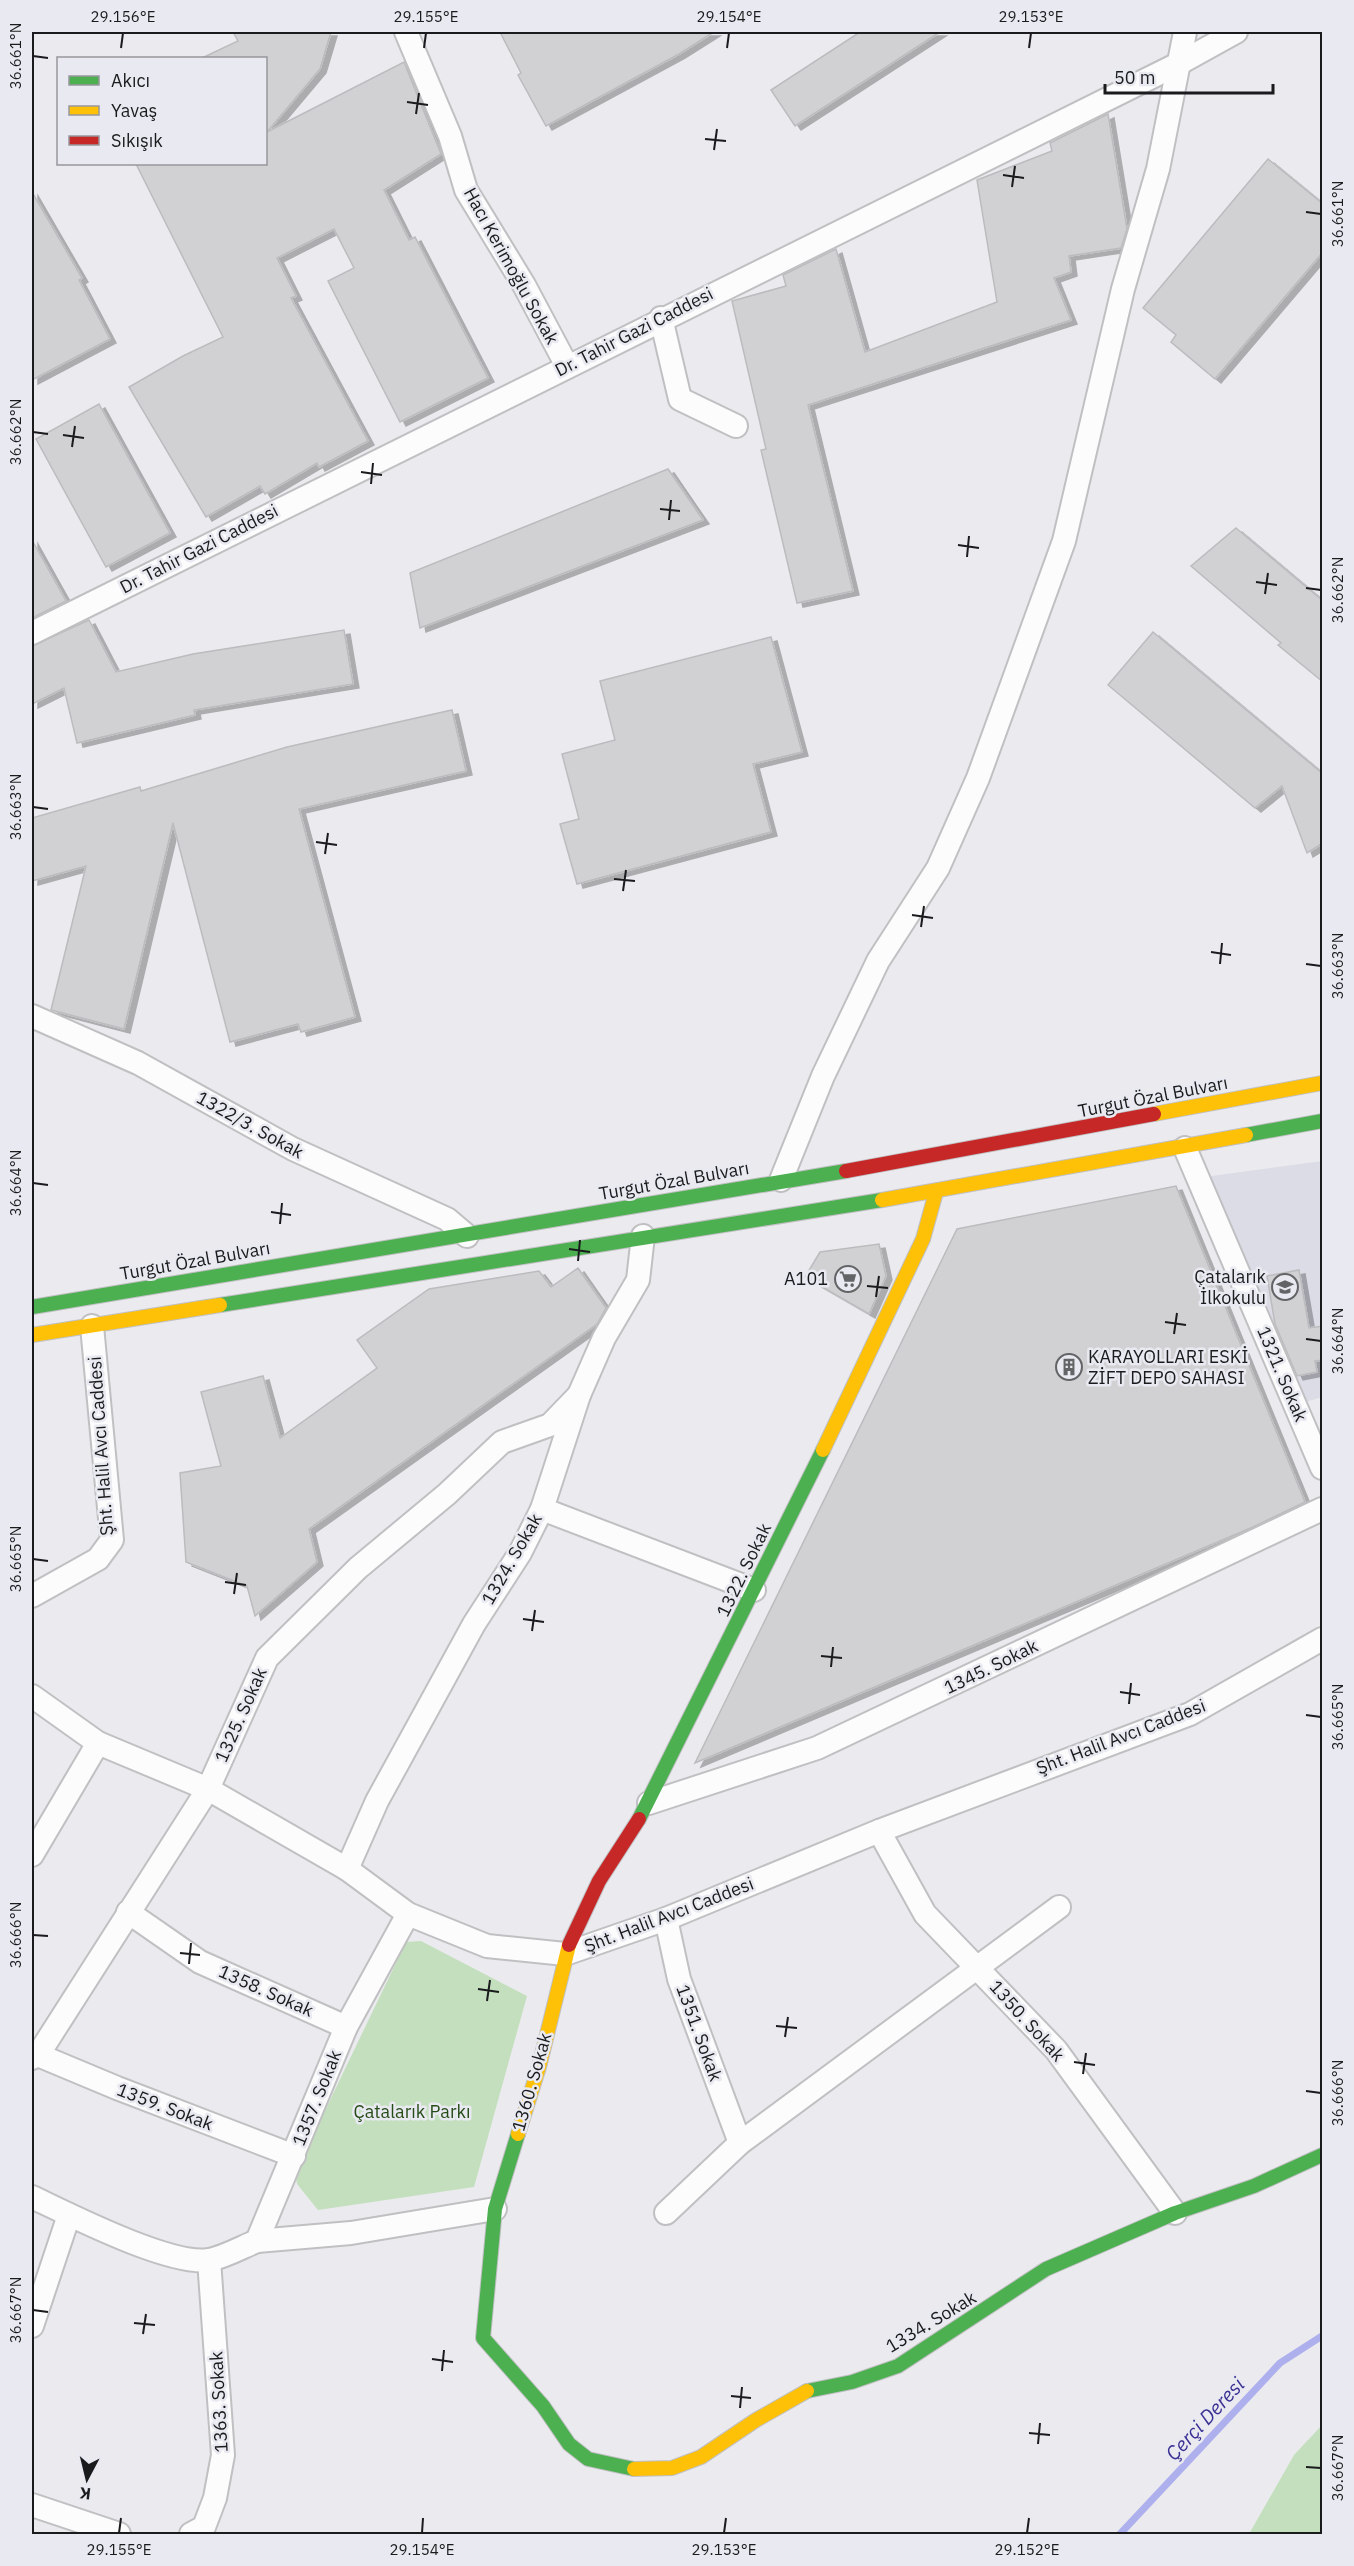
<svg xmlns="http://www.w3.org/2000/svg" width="1354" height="2566" viewBox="0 0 1354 2566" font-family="'IBM Plex Sans',sans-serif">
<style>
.built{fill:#dcdce6}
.green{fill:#c4dfbd}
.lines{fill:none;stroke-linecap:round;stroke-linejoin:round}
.stream{stroke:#aeb0ed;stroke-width:7}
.building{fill:#d1d1d4;stroke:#bcbcbf;stroke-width:1.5;filter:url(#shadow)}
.street-casing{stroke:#c0c0c3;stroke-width:26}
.fast-casing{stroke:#c0c0c3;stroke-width:16}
.slow-casing{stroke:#c0c0c3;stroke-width:16}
.jam-casing{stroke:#c0c0c3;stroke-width:16}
.street{stroke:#fcfcfd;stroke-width:22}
.fast{stroke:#4caf50;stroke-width:14}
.slow{stroke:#ffc107;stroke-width:14}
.jam{stroke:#c62828;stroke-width:14}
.ticks{fill:none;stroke:#1a1b1d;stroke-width:2}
.labels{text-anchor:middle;stroke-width:5;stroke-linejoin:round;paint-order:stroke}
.street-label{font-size:18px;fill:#1a1b1d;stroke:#e9eaf1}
.poi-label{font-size:18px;fill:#1a1b1d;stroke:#e9eaf1;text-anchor:end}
.park-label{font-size:18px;fill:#264c17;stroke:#e9eaf1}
.water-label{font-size:20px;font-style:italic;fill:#3b3193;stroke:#e9eaf1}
.neatline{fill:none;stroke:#1a1b1d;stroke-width:2}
.ticks-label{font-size:15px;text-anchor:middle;fill:#1a1b1d}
</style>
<defs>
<filter id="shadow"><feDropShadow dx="6" dy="4" stdDeviation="0" flood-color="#0004"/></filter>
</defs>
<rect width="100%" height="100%" fill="#ebebef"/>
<path class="built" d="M1322,1161V1397L1293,1406L1204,1177Z"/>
<g class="green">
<path d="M421,1941L527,1996L474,2187L318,2210L297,2184L295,2173L406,1942Z"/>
<path d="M1322,2425V2534H1249L1294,2455Z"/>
</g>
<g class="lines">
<path class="stream" d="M1120,2534L1280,2363L1322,2336"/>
</g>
<g class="building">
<path d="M233,32H331L320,69L267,132L404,62L441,154L384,190L409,240L415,237L488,378L400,422L328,281L354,268L334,229L277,258L296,296L291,298L368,441L319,467L317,463L265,494L260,486L206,517L129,387L183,356L223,337L136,164H266V58H202L238,41Z"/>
<path d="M500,32H714L679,54L546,126L518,75L521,73Z"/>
<path d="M860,32H940L795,126L771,90Z"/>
<path d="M1108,114L1127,229L1121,248L1069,256L1071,272L1054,278L1071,320L808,405L853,591L797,603L761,450L766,449L732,301L786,286L783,275L836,249L865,352L997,302L977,180L1052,151L1050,143Z"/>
<path d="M1268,159L1323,204V252L1215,379L1171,342L1176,335L1143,308Z"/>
<path d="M32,192L82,278L79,280L110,339L32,380Z"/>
<path d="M99,404L170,533L106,567L36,439Z"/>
<path d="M668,469L703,520L420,628L410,573Z"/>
<path d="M1236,528L1323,601V682L1278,645L1281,643L1191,566Z"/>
<path d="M32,540L66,601L32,618Z"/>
<path d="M89,620L116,672L193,654L344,630L353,684L194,710L195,715L77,743L64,688L32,704V646Z"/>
<path d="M1153,632L1323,774V843L1307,853L1282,786L1255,808L1108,685Z"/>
<path d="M771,637L802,752L753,764L771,832L577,884L560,824L579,819L562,754L615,740L600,681Z"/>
<path d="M452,710L466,771L299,809L355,1017L301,1032L298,1024L230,1042L173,823L124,1029L51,1010L86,866L32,881V818L140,787L141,791L287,747Z"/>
<path d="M1176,1186L1305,1502L1253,1527L695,1763L957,1229Z"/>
<path d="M879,1244L886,1276L869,1314L805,1277L820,1252Z"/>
<path d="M578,1268L606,1308L597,1324L309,1529L317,1562L255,1616L247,1586L186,1562L180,1473L221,1466L201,1392L263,1376L280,1438L377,1368L357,1340L429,1289L539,1271L551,1287Z"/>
<path d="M1299,1270L1309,1328L1323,1326V1360L1315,1361L1317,1372L1297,1376L1275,1324L1267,1276Z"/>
</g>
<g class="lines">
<defs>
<g id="street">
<path d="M406,32L450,136L466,190L524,285L567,366"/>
<path d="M661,318L680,399L736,426"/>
<path d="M32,633L1180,63L1236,32"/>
<path d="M32,1016L138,1063L293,1149L447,1219L467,1236"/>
<path d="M1185,1148L1322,1468"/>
<path d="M781,1180L823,1076L878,961L938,868L978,778L1064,541L1123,289L1158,169L1185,32"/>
<path d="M542,1509L754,1590"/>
<path d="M32,1596L98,1559L112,1540L92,1326"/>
<path d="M32,1696L98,1743L208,1789L347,1869L408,1914L487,1946L565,1954L666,1919L879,1831L1190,1714L1322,1639"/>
<path d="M649,1803L817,1748L1322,1509"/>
<path d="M879,1831L925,1914L1056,2050L1175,2213"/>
<path d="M32,1855L98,1743"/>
<path d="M347,1869L377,1801L474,1624L520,1553L542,1509L579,1395L604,1338L638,1280L643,1236"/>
<path d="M128,1912L200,1962L346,2027"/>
<path d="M666,1919L679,1979L740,2143"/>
<path d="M38,2055L117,2088L294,2156"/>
<path d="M32,2058L38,2055L208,1789L267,1658L358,1568L447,1494L502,1442L550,1425L579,1395"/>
<path d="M32,2197C70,2215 170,2266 209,2260C225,2257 242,2247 257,2241L346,2027L408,1914"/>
<path d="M666,2213L740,2143L1059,1907"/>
<path d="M257,2241L351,2233L495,2209"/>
<path d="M32,2326L69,2215"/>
<path d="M32,2505L119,2534"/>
<path d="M191,2534L204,2527L215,2498L223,2455L209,2260"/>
</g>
<g id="fast">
<path d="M1246,1135L1322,1121"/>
<path d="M220,1305L882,1200"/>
<path d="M32,1307L846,1171"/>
<path d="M639,1819L823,1450"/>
<path d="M518,2134L495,2209L483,2338L543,2406L569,2444L588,2459L634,2469"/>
<path d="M807,2391L852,2382L898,2366L1046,2269L1175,2213L1254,2186L1322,2155"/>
</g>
<g id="slow">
<path d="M1154,1114L1322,1083"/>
<path d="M882,1200L1246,1135"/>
<path d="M32,1335L220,1305"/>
<path d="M823,1450L923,1239L936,1192"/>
<path d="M518,2134L539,2067L569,1945"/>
<path d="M634,2469L672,2468L701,2457L756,2420L807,2391"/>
</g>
<g id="jam">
<path d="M846,1171L1154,1114"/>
<path d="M569,1945L599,1881L639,1819"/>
</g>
</defs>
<use href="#street" class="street-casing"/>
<use href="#fast" class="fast-casing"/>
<use href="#slow" class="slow-casing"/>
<use href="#jam" class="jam-casing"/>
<use href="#street" class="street"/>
<use href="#fast" class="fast"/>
<use href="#slow" class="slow"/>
<use href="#jam" class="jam"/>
</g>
<path class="ticks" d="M121,48L123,33M424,48L426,33M727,48L729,33M1029,48L1031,33M33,56L48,58M407,102L428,105M416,114L419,93M705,139L726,141M714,150L717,129M1003,175L1024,178M1012,187L1015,166M1306,212L1321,214M33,432L48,434M63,435L84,438M72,447L75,426M361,472L382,475M371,484L373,463M660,509L680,511M669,520L671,500M958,545L979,548M967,557L969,536M1256,582L1277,585M1306,588L1321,590M1265,594L1268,573M33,807L48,809M316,842L337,845M325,854L328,833M614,879L635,881M623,891L626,870M912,915L933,918M921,927L924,906M1211,952L1231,955M1220,964L1222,943M1306,964L1321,966M33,1183L48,1185M271,1212L291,1215M280,1224L282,1203M569,1249L590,1252M578,1261L580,1240M867,1286L888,1288M876,1297L879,1276M1165,1322L1186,1325M1174,1334L1177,1313M1306,1339L1321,1341M33,1559L48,1561M225,1582L246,1585M234,1594L237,1573M523,1619L544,1622M532,1631L535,1610M821,1656L842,1658M831,1667L833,1647M1120,1692L1140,1695M1129,1704L1131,1683M1306,1715L1321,1717M33,1935L48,1936M180,1953L200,1955M189,1964L191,1943M478,1989L499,1992M487,2001L490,1980M776,2026L797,2028M785,2037L788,2017M1074,2062L1095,2065M1083,2074L1086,2053M1306,2091L1321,2093M33,2310L48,2312M134,2323L155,2325M143,2334L146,2314M432,2359L453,2362M442,2371L444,2350M731,2396L751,2398M740,2408L742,2387M1029,2433L1050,2435M1038,2444L1040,2423M1306,2467L1321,2468M119,2533L121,2518M422,2533L423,2518M724,2533L726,2518M1027,2533L1029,2518"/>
<defs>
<symbol id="supermarket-ring" viewBox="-11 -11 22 22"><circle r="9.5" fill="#e9eaf1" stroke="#636466" stroke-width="1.5"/><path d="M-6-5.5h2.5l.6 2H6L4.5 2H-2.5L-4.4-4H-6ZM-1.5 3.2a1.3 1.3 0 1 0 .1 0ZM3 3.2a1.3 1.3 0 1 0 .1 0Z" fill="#636466"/></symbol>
<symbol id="school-ring" viewBox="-11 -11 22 22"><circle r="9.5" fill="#e9eaf1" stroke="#636466" stroke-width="1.5"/><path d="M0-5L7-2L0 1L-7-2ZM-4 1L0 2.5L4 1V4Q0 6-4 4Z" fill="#636466"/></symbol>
<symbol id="building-ring" viewBox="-11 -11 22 22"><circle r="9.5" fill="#e9eaf1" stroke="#636466" stroke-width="1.5"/><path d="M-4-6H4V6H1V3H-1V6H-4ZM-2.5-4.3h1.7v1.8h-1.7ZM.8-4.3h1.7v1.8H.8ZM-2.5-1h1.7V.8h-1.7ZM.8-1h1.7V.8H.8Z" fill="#636466"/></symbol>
</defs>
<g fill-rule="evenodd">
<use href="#supermarket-ring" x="833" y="1264" width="30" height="30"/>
<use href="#school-ring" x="1270" y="1272" width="30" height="30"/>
<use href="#building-ring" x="1054" y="1352" width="30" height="30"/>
</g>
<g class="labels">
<g class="street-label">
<text transform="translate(511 266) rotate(61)" y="6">Hacı Kerimoğlu Sokak</text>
<text transform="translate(634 332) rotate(-27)" y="6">Dr. Tahir Gazi Caddesi</text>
<text transform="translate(199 549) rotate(-27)" y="6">Dr. Tahir Gazi Caddesi</text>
<text transform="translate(1153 1097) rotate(-11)" y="6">Turgut Özal Bulvarı</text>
<text transform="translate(250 1125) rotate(29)" y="6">1322/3. Sokak</text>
<text transform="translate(674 1181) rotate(-10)" y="6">Turgut Özal Bulvarı</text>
<text transform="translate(195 1261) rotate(-10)" y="6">Turgut Özal Bulvarı</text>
<text transform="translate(1282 1374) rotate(67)" y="6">1321. Sokak</text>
<text transform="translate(101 1446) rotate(-94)" y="6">Şht. Halil Avcı Caddesi</text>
<text transform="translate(512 1559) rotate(-60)" y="6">1324. Sokak</text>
<text transform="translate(744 1570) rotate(-64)" y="6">1322. Sokak</text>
<text transform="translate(991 1667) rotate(-26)" y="6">1345. Sokak</text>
<text transform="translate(241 1715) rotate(-66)" y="6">1325. Sokak</text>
<text transform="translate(1121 1737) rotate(-21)" y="6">Şht. Halil Avcı Caddesi</text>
<text transform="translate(669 1915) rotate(-21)" y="6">Şht. Halil Avcı Caddesi</text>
<text transform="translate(266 1991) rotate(24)" y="6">1358. Sokak</text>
<text transform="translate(1027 2021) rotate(48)" y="6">1350. Sokak</text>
<text transform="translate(699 2033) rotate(70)" y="6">1351. Sokak</text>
<text transform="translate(532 2082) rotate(-74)" y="6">1360. Sokak</text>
<text transform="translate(317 2098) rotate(-68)" y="6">1357. Sokak</text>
<text transform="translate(165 2107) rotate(21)" y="6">1359. Sokak</text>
<text transform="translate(931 2322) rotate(-31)" y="6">1334. Sokak</text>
<text transform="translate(219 2402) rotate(-93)" y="6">1363. Sokak</text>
</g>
<g class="poi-label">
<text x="1266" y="1283">Çatalarık<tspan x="1266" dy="21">İlkokulu</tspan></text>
<text x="828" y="1285">A101</text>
<text x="1088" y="1363" text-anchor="start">KARAYOLLARI ESKİ<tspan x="1088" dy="21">ZİFT DEPO SAHASI</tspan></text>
</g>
<g class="park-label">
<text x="412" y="2118">Çatalarık Parkı</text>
</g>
<g class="water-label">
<text transform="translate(1205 2419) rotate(-47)" y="7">Çerçi Deresi</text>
</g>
</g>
<rect width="1354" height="2566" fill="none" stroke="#e9eaf1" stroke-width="66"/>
<rect x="57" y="57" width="210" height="108" fill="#e9eaf1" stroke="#96979c" stroke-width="1.5"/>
<rect x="69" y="76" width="30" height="9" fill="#4caf50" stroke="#96979c" stroke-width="1.5"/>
<text x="111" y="87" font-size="18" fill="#1a1b1d">Akıcı</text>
<rect x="69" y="106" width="30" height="9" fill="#ffc107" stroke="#96979c" stroke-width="1.5"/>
<text x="111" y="117" font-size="18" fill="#1a1b1d">Yavaş</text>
<rect x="69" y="136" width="30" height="9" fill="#c62828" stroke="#96979c" stroke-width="1.5"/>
<text x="111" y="147" font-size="18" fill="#1a1b1d">Sıkışık</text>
<g transform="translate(87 2479) rotate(187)" stroke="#e9eaf1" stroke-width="4.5" paint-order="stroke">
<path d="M0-4.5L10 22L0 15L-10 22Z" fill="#1a1b1d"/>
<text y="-9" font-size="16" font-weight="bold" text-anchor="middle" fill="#1a1b1d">K</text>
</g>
<path d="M1105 84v9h168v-9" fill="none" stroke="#1a1b1d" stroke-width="3"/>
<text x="1114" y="84" font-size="18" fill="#1a1b1d" stroke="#e9eaf1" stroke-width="4.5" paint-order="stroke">50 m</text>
<rect x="33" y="33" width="1288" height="2500" class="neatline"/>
<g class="ticks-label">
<text x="123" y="22">29.156°E</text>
<text x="426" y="22">29.155°E</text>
<text x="729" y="22">29.154°E</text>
<text x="1031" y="22">29.153°E</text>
<text transform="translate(16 56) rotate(-90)" y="5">36.661°N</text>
<text transform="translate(1338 214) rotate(-90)" y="5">36.661°N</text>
<text transform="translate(16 432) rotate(-90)" y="5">36.662°N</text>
<text transform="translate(1338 590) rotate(-90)" y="5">36.662°N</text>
<text transform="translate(16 807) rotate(-90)" y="5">36.663°N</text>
<text transform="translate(1338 966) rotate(-90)" y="5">36.663°N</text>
<text transform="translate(16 1183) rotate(-90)" y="5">36.664°N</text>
<text transform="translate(1338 1341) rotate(-90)" y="5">36.664°N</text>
<text transform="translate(16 1559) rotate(-90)" y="5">36.665°N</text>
<text transform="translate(1338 1717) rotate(-90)" y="5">36.665°N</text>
<text transform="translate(16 1935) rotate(-90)" y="5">36.666°N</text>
<text transform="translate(1338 2093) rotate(-90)" y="5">36.666°N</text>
<text transform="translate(16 2310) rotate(-90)" y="5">36.667°N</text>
<text transform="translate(1338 2468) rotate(-90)" y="5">36.667°N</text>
<text x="119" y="2555">29.155°E</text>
<text x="422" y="2555">29.154°E</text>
<text x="724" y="2555">29.153°E</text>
<text x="1027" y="2555">29.152°E</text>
</g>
</svg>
